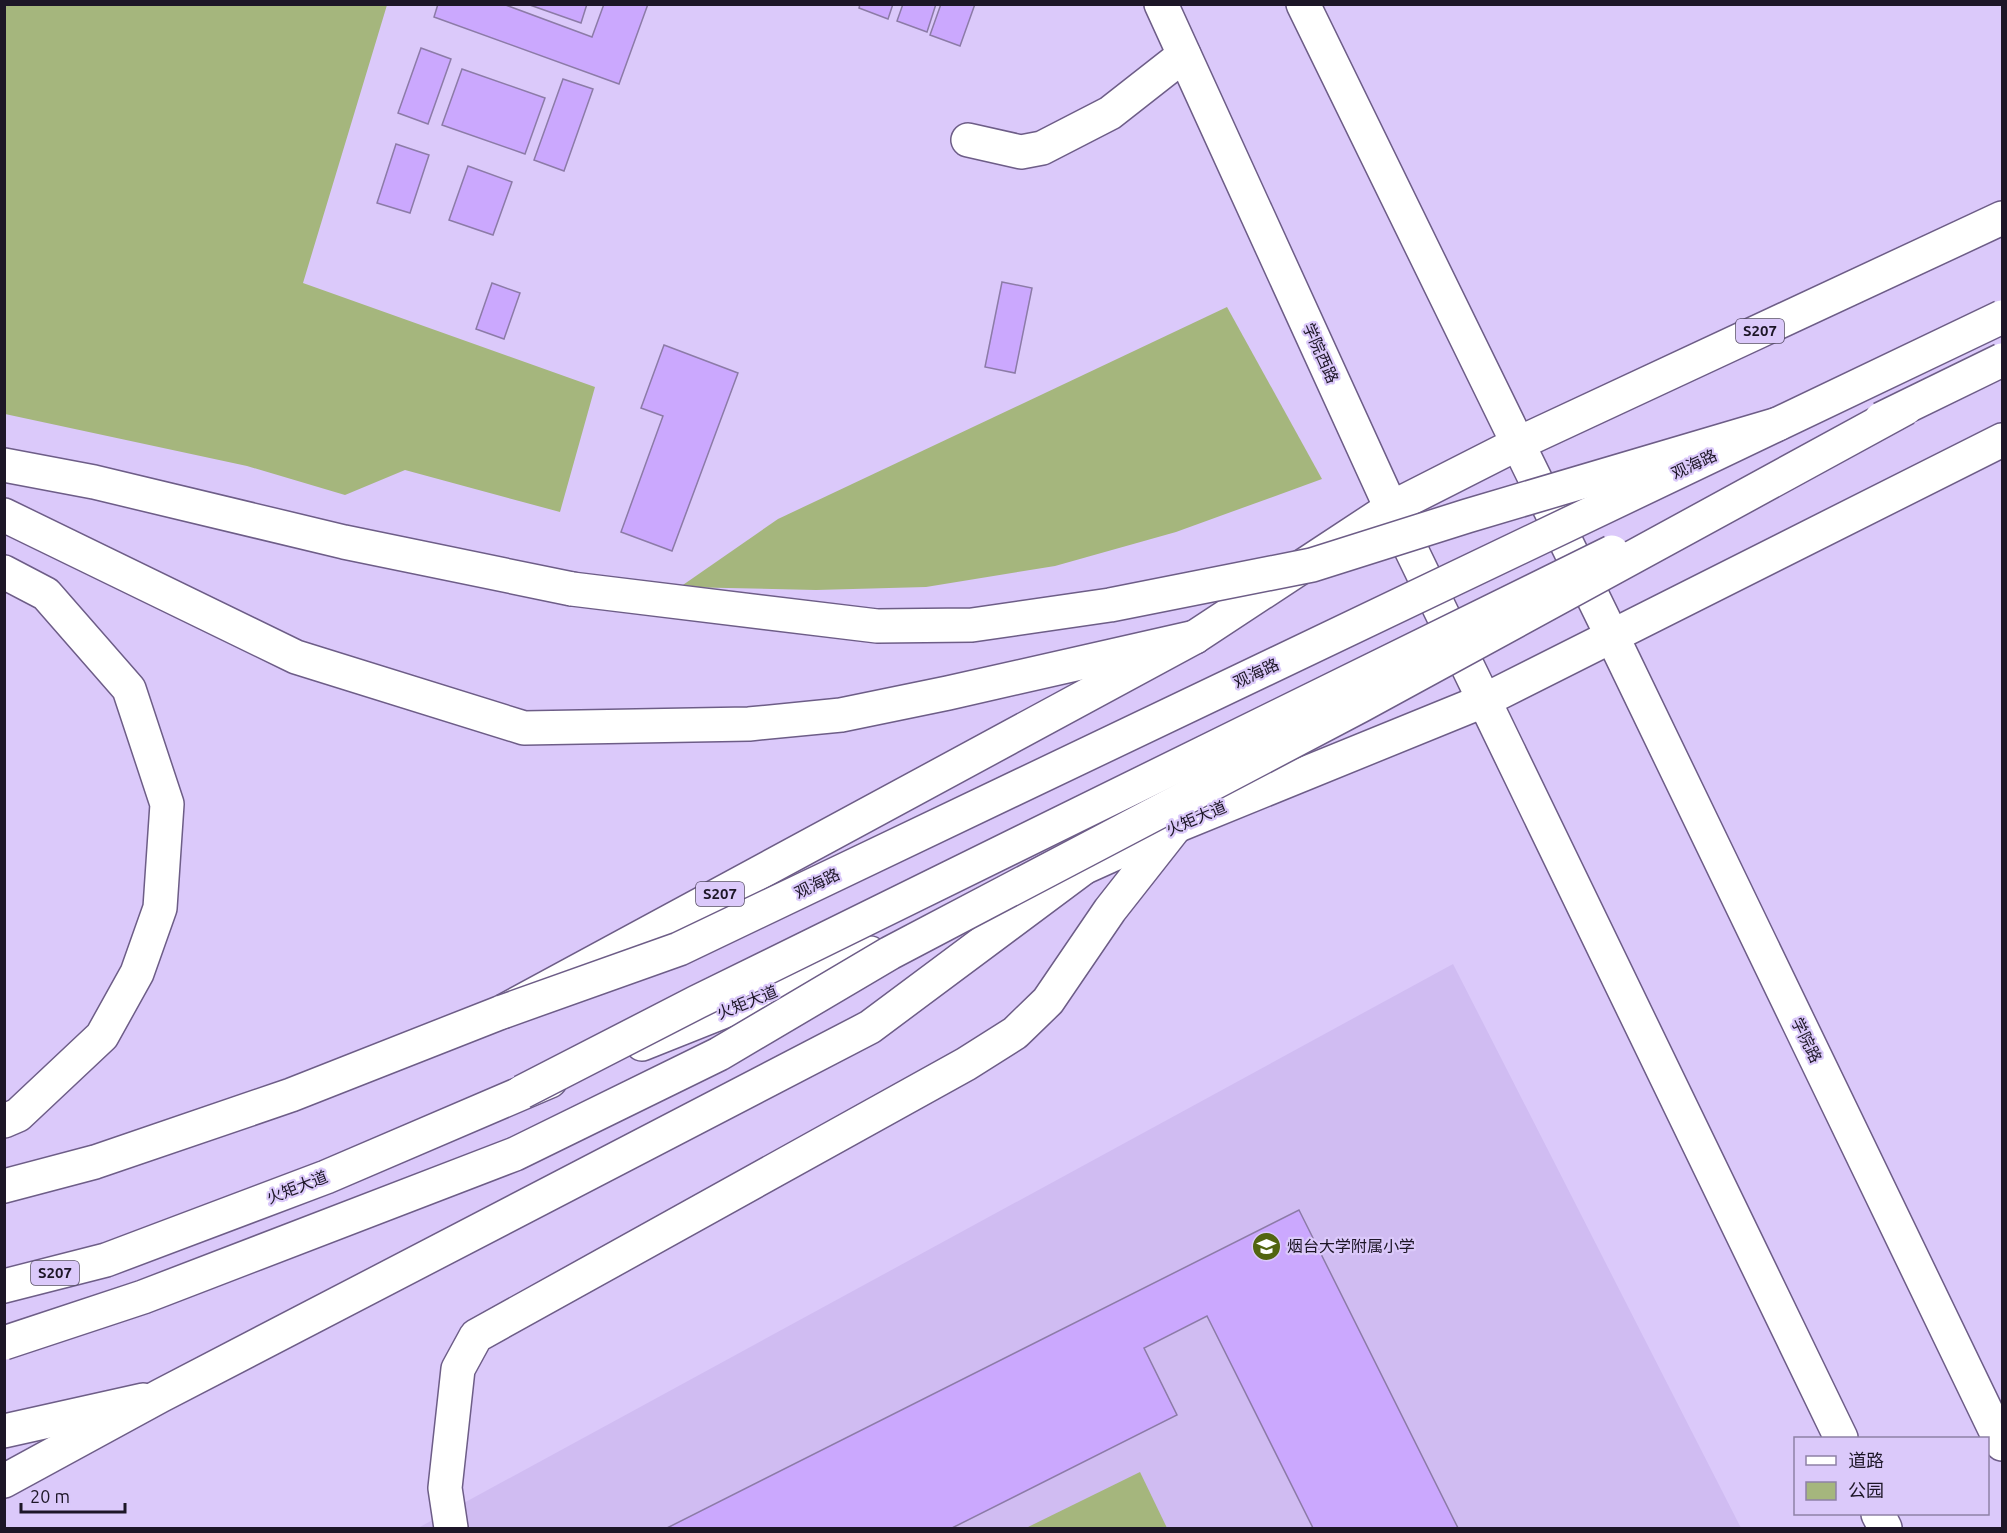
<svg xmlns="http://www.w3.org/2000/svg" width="2007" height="1533" viewBox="0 0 2007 1533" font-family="Ubuntu,'Noto Sans SC',sans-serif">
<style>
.built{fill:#d0bcf2}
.green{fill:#a5b67d}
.building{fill:#cba8fe;stroke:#8c7ba7;stroke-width:1.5}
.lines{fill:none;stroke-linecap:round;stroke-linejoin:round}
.minor-casing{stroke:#6d5d87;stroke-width:36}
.major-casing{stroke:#6d5d87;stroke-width:36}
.highway-casing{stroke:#6d5d87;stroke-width:36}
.minor{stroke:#fff;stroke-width:33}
.major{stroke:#fff;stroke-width:33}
.highway{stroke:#fff;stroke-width:33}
.major-bridge-casing{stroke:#6d5d87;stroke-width:36;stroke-linecap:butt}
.highway-bridge-casing{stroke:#6d5d87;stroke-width:36;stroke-linecap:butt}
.major-bridge{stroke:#fff;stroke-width:33}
.highway-bridge{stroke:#fff;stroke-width:33}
.labels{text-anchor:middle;stroke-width:4.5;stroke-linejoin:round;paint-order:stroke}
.shield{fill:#dbc9fa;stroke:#564c66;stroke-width:1.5}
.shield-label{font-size:15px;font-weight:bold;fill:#1d1627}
.street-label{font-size:16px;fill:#1d1627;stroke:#dbc9fa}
.poi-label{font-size:16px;fill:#1d1627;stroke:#dbc9fa;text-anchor:start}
</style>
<rect width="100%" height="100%" fill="#dbc9fa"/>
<path class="built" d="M1453,964L1741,1528H418Z"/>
<g class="green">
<path d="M5,4L387,5L303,283L595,387L560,512L405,470L345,495L247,466L5,414Z"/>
<path d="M1227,307L1322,479L1176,532L1055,566L926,587L816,590L680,587L778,519Z"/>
<path d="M1140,1472L1167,1528H1026Z"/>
</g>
<g class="building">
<path d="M438,4H503L592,37L604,4H648L619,84L434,17Z"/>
<path d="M527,4H587L581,23Z"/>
<path d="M860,4H893L888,19L859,8Z"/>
<path d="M903,4H936L927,32L897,21Z"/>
<path d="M941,4H975L960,46L930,35Z"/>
<path d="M421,48L451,59L428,124L398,113Z"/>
<path d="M462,69L545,98L525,154L442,125Z"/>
<path d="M563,79L593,89L564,171L534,160Z"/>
<path d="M396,144L429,155L410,213L377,203Z"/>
<path d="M468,166L512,182L493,235L449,220Z"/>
<path d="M1002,282L1032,288L1015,373L985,367Z"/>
<path d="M492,283L520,293L504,339L476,329Z"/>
<path d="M664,345L738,373L672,551L621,532L663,416L641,408Z"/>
<path d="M1299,1210L1458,1528H1313L1207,1316L1144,1348L1177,1415L952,1528H667Z"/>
</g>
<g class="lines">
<defs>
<g id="minor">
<path d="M968,140L1021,152L1042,148L1110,113L1184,55"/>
<path d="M451,1528L445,1488L458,1369L476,1336L966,1064L1015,1033L1048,1001L1110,910L1176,826"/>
</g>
<g id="major">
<path d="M1161,4L1391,508L1841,1438"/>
<path d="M1303,4L1612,636L2002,1444"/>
<path d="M1063,877L1176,826L1483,701L2002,440"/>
<path d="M642,1044L870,953"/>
<path d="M4,1186L95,1162L291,1095L502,1012L1195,637L1391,508L1517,444L2002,218"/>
<path d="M4,1286L106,1260L326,1177L550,1081"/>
<path d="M4,1431L143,1400"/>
<path d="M1878,1514L1885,1528"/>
</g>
<g id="highway">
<path d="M4,465L94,482L344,542L572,589"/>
<path d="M4,515L296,657L524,728L749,724L841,715L948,693L1195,637"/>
<path d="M4,572L46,594L129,689L167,804L160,908L137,973L102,1036L18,1115L4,1121"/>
<path d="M4,1481L160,1396L870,1027L1082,869"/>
</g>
</defs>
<use href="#minor" class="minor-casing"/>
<use href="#major" class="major-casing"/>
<use href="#highway" class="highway-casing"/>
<use href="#minor" class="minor"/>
<use href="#major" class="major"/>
<use href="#highway" class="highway"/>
<defs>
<g id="major-bridge">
<path d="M1881,419L2002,360"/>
<path d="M502,1012L679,949L2002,317"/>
<path d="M522,1092L697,1002L1612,552"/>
</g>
<g id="highway-bridge">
<path d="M572,589L877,626L972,625L1110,605L1312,565L1467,516L1778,424"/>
<path d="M4,1343L143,1297L515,1154L719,1054L890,953L1360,706L1906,408"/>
</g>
</defs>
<use href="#major-bridge" class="major-bridge-casing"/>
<use href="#highway-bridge" class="highway-bridge-casing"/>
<use href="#major-bridge" class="major-bridge"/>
<use href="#highway-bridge" class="highway-bridge"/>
</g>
<defs>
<symbol id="school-disc" viewBox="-11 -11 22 22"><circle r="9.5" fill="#526510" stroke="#dbc9fa"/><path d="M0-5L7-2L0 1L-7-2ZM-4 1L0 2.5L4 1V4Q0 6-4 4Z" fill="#fff"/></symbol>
</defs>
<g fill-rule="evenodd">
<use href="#school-disc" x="1250" y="1230" width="33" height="33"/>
</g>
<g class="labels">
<g class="shield">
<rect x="1736" y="319" width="48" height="24" rx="4.5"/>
<rect x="696" y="882" width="48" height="24" rx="4.5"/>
<rect x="31" y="1261" width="48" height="24" rx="4.5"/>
</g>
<g class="shield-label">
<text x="1760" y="336">S207</text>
<text x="720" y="899">S207</text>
<text x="55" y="1278">S207</text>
</g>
<g class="street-label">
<text transform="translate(1321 353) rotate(66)" y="6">学院西路</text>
<text transform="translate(1694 464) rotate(-25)" y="6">观海路</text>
<text transform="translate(1256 673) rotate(-25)" y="6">观海路</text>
<text transform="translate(1196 818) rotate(-23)" y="6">火矩大道</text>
<text transform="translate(817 883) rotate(-26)" y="6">观海路</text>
<text transform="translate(747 1002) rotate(-22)" y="6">火矩大道</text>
<text transform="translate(1807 1040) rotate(64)" y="6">学院路</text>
<text transform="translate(297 1187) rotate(-21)" y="6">火矩大道</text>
</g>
<g class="poi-label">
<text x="1287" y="1252">烟台大学附属小学</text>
</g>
</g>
<rect width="2007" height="1533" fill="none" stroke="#1d1627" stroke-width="12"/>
<rect x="1794" y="1437" width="195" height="78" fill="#dbc9fa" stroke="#8f81a6" stroke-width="1.5"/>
<rect x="1806" y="1456" width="30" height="9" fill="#ffffff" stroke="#8f81a6" stroke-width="1.5"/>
<text x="1848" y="1467" font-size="18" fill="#1d1627">道路</text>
<rect x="1806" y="1482" width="30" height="18" fill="#a5b67d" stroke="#8f81a6" stroke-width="1.5"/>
<text x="1848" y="1497" font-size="18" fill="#1d1627">公园</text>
<path d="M21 1503v9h104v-9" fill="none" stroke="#1d1627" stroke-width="3"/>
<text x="30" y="1503" font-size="18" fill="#1d1627" stroke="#dbc9fa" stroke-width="4.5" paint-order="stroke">20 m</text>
</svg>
